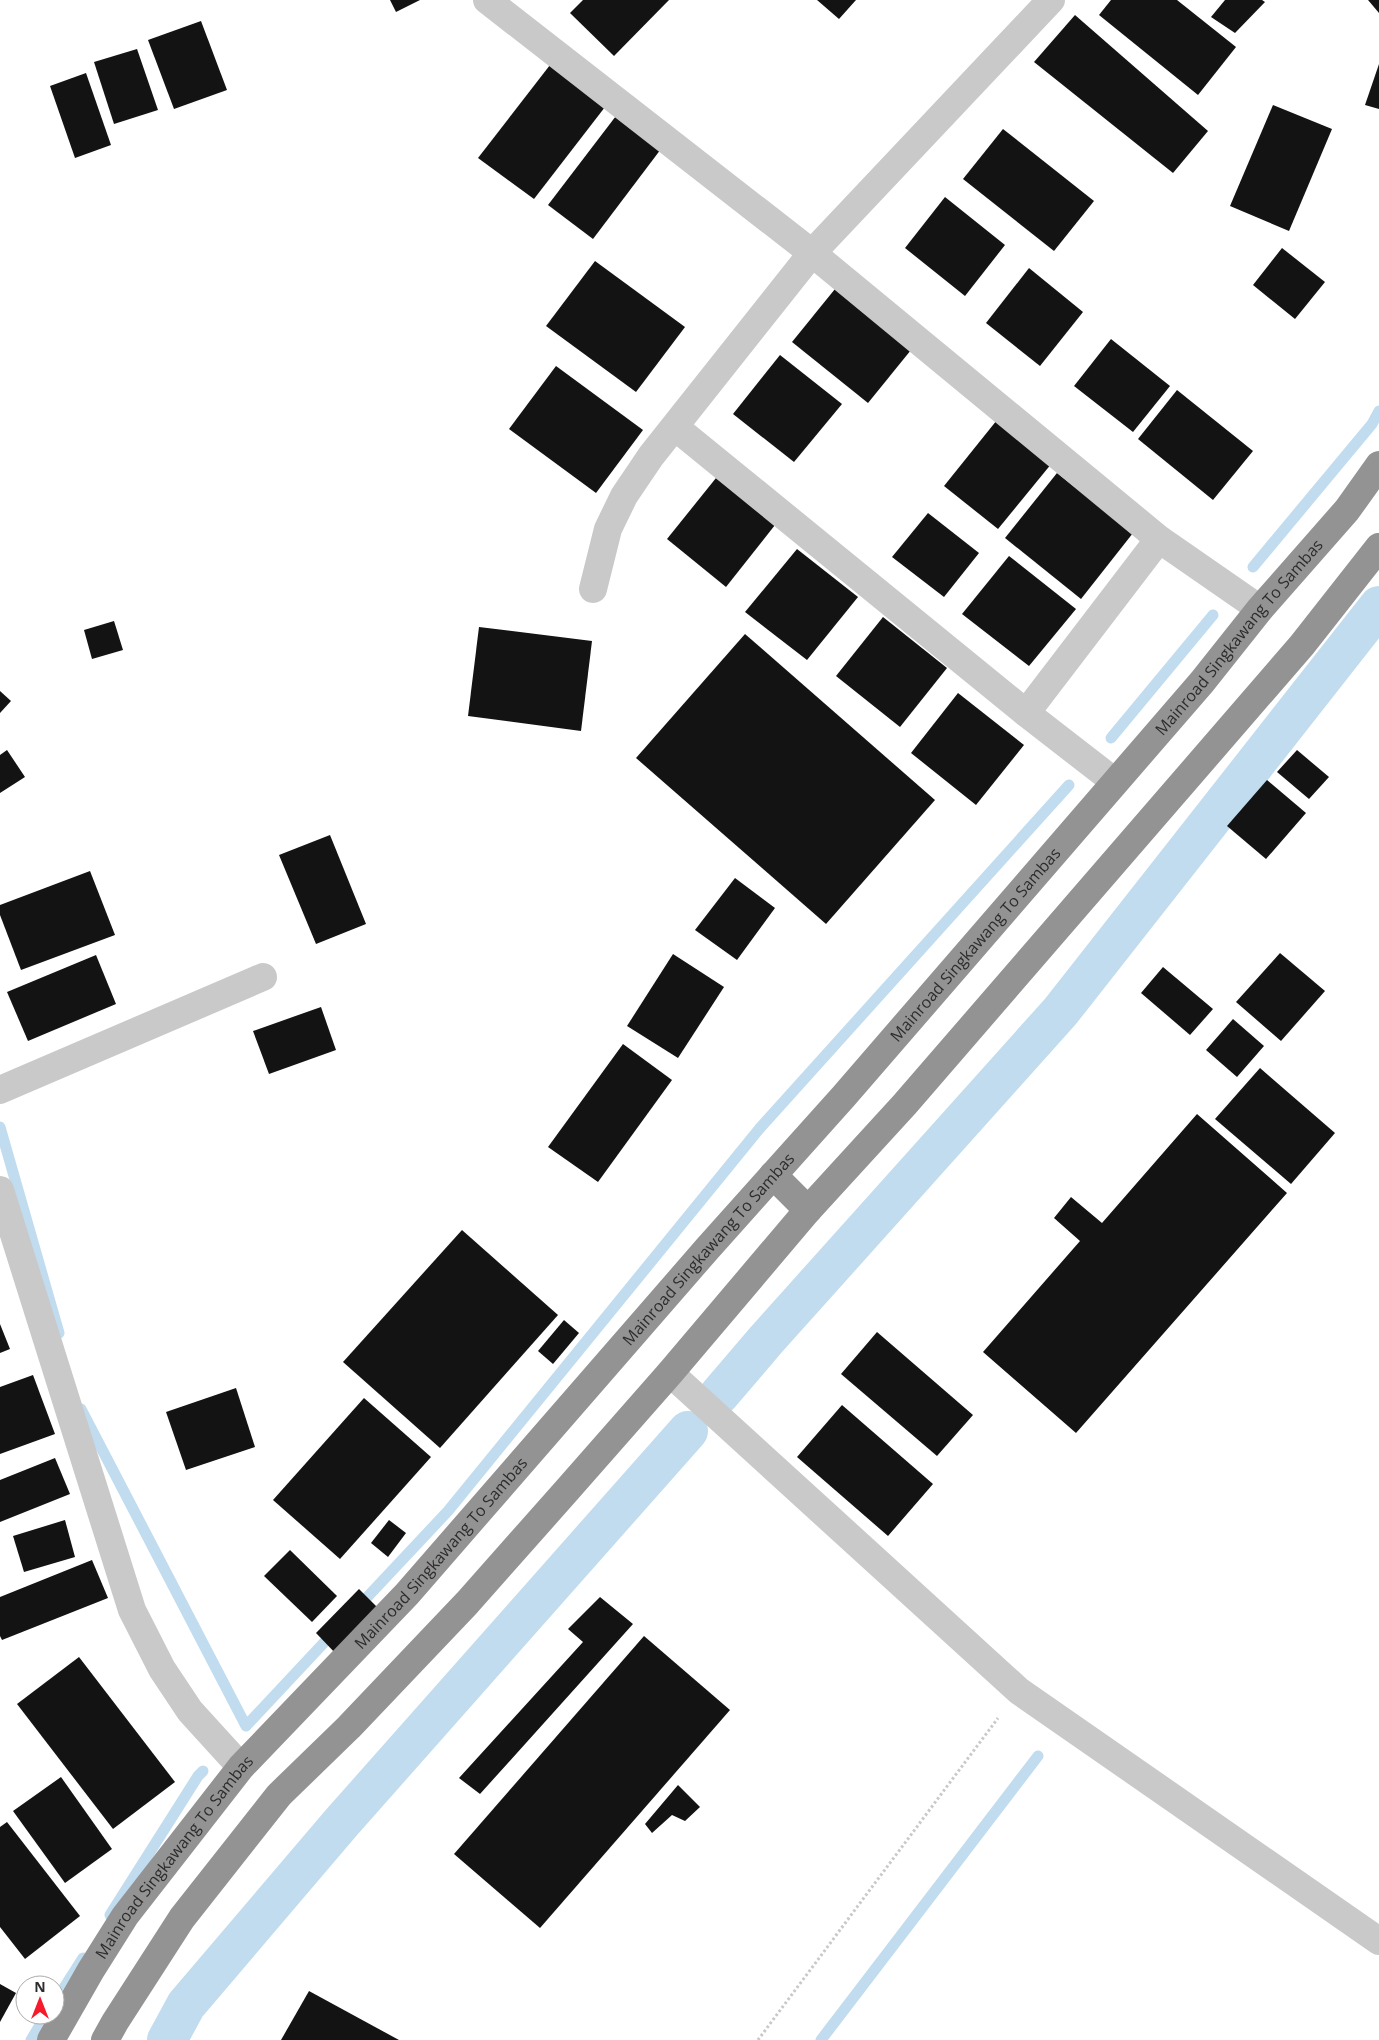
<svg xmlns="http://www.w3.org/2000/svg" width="1379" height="2040" viewBox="0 0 1379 2040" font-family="'Open Sans',sans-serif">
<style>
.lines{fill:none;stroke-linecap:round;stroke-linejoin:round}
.stream{stroke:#c1dcee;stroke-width:11}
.canal{stroke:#c1dcee;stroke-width:40}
.building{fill:#131313}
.path{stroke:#c9c9c9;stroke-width:3;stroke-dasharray:2.5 2.5;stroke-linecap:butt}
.minor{stroke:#c9c9c9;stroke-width:28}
.highway{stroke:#939393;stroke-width:28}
.labels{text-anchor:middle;stroke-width:5;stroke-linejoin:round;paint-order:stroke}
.street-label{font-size:16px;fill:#2c2c2c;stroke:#fff}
</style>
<rect width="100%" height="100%" fill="#fff"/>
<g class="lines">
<g class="stream">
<path d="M1253,567L1372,424L1379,411"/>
<path d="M1111,738L1213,615"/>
<path d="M0,1127L59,1333"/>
<path d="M81,1409L246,1726L334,1632"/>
<path d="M357,1608L448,1511L760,1128L1069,785"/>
<path d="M110,1915L198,1776L203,1771"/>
<path d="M55,2002L83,1958"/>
<path d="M31,2040L46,2015"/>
<path d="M821,2040L1038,1756"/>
</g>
<g class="canal">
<path d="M719,1395L766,1340L1060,1012L1379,606"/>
<path d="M167,2040L186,2005L341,1823L688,1431"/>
</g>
</g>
<g class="building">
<path d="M390,0H420L396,12Z"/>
<path d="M583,0H669L614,56L570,13Z"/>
<path d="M817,0H856L839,19Z"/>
<path d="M1111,0H1177L1236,47L1198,95L1099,15Z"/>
<path d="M1225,0H1262L1265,2L1235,33L1211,17Z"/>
<path d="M1368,0H1379V13Z"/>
<path d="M1075,15L1208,131L1173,173L1034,62Z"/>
<path d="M201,21L227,90L174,109L148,40Z"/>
<path d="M137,49L158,110L114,124L94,62Z"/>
<path d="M1379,64V109L1365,105Z"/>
<path d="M550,65L605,107L534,199L478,158Z"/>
<path d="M86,73L111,145L75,158L50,86Z"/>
<path d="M1273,105L1332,129L1289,231L1230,206Z"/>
<path d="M619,112L664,145L593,239L548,205Z"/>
<path d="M1003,129L1094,201L1054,251L963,179Z"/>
<path d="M945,197L1005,245L965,296L905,248Z"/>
<path d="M1282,248L1325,282L1295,319L1253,285Z"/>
<path d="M595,261L685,327L636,392L546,326Z"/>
<path d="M1029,268L1083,312L1040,366L986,323Z"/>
<path d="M835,289L911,350L868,403L792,342Z"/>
<path d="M1111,339L1170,386L1133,432L1074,386Z"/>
<path d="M780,355L842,404L794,462L733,414Z"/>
<path d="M556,366L643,430L596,493L509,429Z"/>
<path d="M1177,390L1253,451L1213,500L1138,439Z"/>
<path d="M997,420L1052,463L998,529L944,486Z"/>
<path d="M1057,473L1133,533L1081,599L1005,538Z"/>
<path d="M716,478L775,525L726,587L667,539Z"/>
<path d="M928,513L979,553L944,597L892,557Z"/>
<path d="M797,549L858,597L807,660L745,612Z"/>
<path d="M1009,556L1076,609L1029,666L962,614Z"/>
<path d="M883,617L947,668L900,727L836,676Z"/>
<path d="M114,621L123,650L92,659L84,630Z"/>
<path d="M479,627L592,641L581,731L468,716Z"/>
<path d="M745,634L935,800L826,924L636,758Z"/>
<path d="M0,691L11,701L0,713Z"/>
<path d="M958,693L1024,745L976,805L911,753Z"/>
<path d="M7,750L25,777L0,793V755Z"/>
<path d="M1297,750L1329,777L1309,799L1277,772Z"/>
<path d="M1267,780L1306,813L1266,859L1227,826Z"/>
<path d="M330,835L366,924L316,944L279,855Z"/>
<path d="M90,871L115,935L21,970L0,915V905Z"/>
<path d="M735,878L775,908L737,960L695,930Z"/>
<path d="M1280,953L1325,991L1281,1041L1236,1002Z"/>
<path d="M673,954L724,987L678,1058L627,1026Z"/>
<path d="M96,955L116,1004L28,1041L7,992Z"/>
<path d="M1163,967L1213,1009L1190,1035L1141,993Z"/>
<path d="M321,1007L336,1050L269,1074L253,1031Z"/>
<path d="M1233,1019L1264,1046L1237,1077L1206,1050Z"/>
<path d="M623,1044L672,1080L598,1182L548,1147Z"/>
<path d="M1260,1068L1335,1133L1291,1184L1215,1119Z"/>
<path d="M1197,1114L1287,1193L1076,1433L983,1352L1080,1241L1054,1218L1071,1197L1102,1223Z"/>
<path d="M462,1230L558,1315L440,1448L343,1362Z"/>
<path d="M564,1320L579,1333L553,1364L538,1351Z"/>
<path d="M0,1324L10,1349L0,1353Z"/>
<path d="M877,1332L973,1415L937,1456L841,1374Z"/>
<path d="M33,1375L55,1434L0,1454V1387Z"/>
<path d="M236,1388L255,1447L186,1470L166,1412Z"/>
<path d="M364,1398L431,1457L340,1559L273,1500Z"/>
<path d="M842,1405L933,1484L888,1536L797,1457Z"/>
<path d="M55,1458L70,1494L0,1522V1480Z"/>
<path d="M65,1520L75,1557L24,1572L13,1536Z"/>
<path d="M389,1520L406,1533L388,1557L371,1543Z"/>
<path d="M290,1550L337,1596L312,1622L264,1576Z"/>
<path d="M92,1560L108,1598L2,1640L0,1636V1597Z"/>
<path d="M359,1589L381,1611L338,1656L316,1633Z"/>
<path d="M600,1597L633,1624L480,1794L459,1778L583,1642L568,1629Z"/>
<path d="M644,1636L730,1710L540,1928L454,1854Z"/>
<path d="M79,1657L175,1782L113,1829L17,1704Z"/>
<path d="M61,1777L112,1849L65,1883L13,1811Z"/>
<path d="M678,1785L700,1807L685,1821L672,1815L652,1833L645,1824Z"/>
<path d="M7,1822L80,1916L25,1959L0,1927V1827Z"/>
<path d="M0,1984L16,1993L0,2022Z"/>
<path d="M309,1991L399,2040H281Z"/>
</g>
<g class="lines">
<path class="path" d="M758,2040L998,1718"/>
<g class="minor">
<path d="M487,0L812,253L1159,539L1260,609"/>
<path d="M675,427L1026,713L1115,782"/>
<path d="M593,589L608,529L624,496L651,456L812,253L1051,0"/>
<path d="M1026,713L1159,539"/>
<path d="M0,1090L263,977"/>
<path d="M0,1190L132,1610L162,1669L190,1711L241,1767"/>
<path d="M670,1373L1019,1691L1379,1941"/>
</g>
<g class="highway">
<path d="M773,1175L808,1210"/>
<path id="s1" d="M51,2040L91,1970L125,1916L241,1767L407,1594L707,1249L844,1096L1202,682L1260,609L1347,510L1379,465"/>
<path d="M105,2040L115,2022L182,1918L279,1795L349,1727L467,1603L568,1489L670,1373L808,1210L905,1104L1302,645L1379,547"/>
</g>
</g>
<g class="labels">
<g class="street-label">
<text dy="6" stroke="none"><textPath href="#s1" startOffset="1841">Mainroad Singkawang To Sambas</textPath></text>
<text dy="6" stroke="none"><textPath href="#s1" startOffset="1436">Mainroad Singkawang To Sambas</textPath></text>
<text dy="6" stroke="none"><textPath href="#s1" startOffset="1031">Mainroad Singkawang To Sambas</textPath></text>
<text dy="6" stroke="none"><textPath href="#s1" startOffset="626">Mainroad Singkawang To Sambas</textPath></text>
<text dy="6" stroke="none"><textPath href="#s1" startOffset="221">Mainroad Singkawang To Sambas</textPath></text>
</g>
</g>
<g transform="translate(40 2000)"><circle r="24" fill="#ffffff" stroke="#ababab"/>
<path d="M0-4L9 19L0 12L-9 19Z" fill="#f61a2b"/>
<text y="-8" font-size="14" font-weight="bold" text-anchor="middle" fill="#2c2c2c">N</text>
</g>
</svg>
